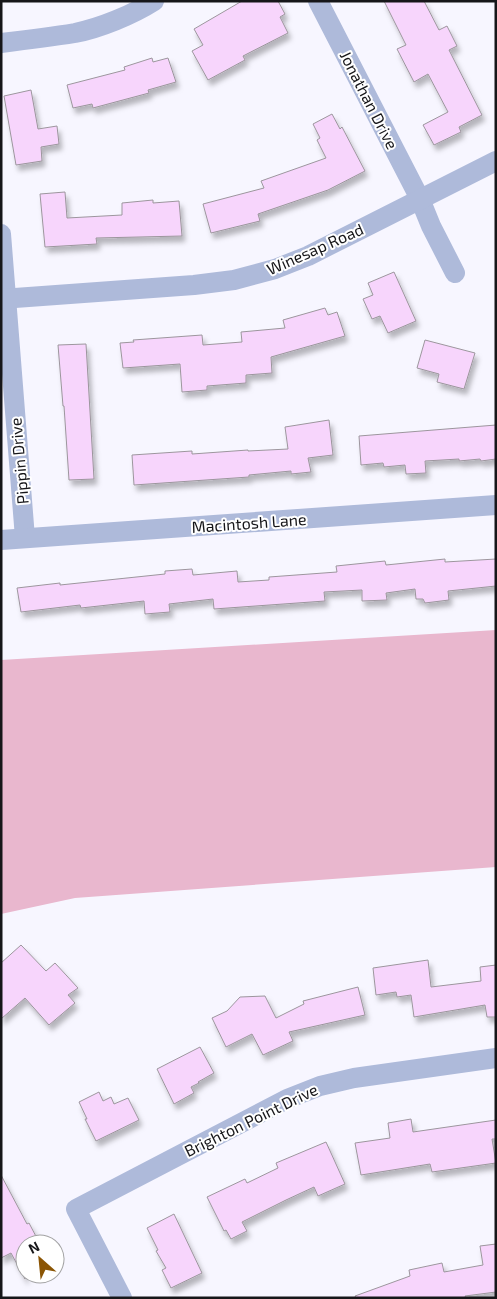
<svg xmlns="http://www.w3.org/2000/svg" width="497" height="1299" viewBox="0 0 497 1299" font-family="'Exo 2',sans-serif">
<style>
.green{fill:#e9b7ce}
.building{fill:#f7d5fc;stroke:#9c969d;filter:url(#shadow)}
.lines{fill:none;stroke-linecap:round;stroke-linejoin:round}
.minor{stroke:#aebada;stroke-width:20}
.labels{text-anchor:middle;stroke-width:4;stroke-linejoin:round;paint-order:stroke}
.street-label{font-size:16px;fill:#161619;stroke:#fff}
</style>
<defs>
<filter id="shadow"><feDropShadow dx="3" dy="5.5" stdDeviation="2.5" flood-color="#0004"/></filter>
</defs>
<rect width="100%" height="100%" fill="#f7f6ff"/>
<path class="green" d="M496,630V867L75,898L1,914V660Z"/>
<g class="building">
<path d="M242,1H278L285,14L280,17L288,33L243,56L245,60L208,80L192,51L203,45L194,29Z"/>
<path d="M384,1H424L439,30L447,26L457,46L449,50L482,115L459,127L461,132L434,145L423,125L448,112L428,74L414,82L397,49L406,45Z"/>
<path d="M152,58L153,62L168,58L176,82L148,90L149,93L93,108L92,104L73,108L67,85L125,70L124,67Z"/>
<path d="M31,90L38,129L57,126L59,144L41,147L42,161L16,165L4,96Z"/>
<path d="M332,114L340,129L342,127L365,171L328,190L258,214L260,221L211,233L203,204L264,188L261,181L326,158L317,140L320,138L313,124Z"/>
<path d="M65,192L67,218L122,215V203L153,200V203L179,201L182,236L96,238L97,244L45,247L40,194Z"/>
<path d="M394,272L416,321L388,333L380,316L372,319L363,299L373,295L368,283Z"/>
<path d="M325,308L328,315L337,312L345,336L271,357L272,373L246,375V383L207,386V390L182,392L180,364L123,368L120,343L134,342L133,340L202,335L203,345L242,342L241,332L285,328L283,320Z"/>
<path d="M425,340L475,353L464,389L437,382L439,374L417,368Z"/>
<path d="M86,344L94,479L69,480L64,406H63L58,345Z"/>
<path d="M329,420L333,455L308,458L311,472L291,474V471L249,475V477L134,485L132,455L192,451V454L248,450V451L288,449L285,427Z"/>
<path d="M496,425V459L481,461L480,459L459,461V459L425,461L426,473L406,474L405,465L384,467L383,463L361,465L359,436Z"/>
<path d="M445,559V562L496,559V586L448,591L449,600L425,603L423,599H416L415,589L386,593L387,600L362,601V590L324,592L325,601L214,609L213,599L169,604L170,612L145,614L144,601L81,608L80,605L21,612L17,588L60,583V585L165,574V571L192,569L193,575L237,571L238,582L269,580V577L337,572L336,566L385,561L386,565Z"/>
<path d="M21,945L46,971L55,963L78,988L68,995L75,1003L49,1025L25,998L1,1019V963Z"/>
<path d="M428,960L431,987L481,981L480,967L496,965V1017H487L485,1005L414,1017L411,995L397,997L396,992L376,995L373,968Z"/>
<path d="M358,987L365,1015L289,1032L293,1041L263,1055L252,1034L226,1047L212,1018L227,1011L240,997L265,996L276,1018L304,1004L303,1001Z"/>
<path d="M200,1047L214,1073L198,1082L199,1083L191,1087L194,1093L174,1104L157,1069Z"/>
<path d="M99,1092L103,1101L111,1097L114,1104L128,1098L139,1120L96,1141L85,1119H87L79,1102Z"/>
<path d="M411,1119L413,1132L496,1120V1139H492L496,1163L432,1172L430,1164L361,1175L355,1143L390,1138L388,1123Z"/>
<path d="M326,1142L345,1184L318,1196L314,1187L286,1200L242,1222L247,1231L231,1239L226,1230L224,1231L207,1197L245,1179L247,1183L278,1168L276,1163Z"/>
<path d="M1,1175L27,1224L29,1223L40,1244H25V1279L11,1253L1,1258Z"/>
<path d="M174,1214L202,1273L171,1288L162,1270L166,1268L156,1251L158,1250L147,1228Z"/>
<path d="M496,1244V1292L465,1296L466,1298H356L355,1296L410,1276L409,1270L442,1263L444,1272L483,1265L480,1246Z"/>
</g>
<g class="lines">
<g class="minor">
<path d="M318,1L420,199L431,226L455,273"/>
<path d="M1,43C26,40 50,37 75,33C100,28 132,15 154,1"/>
<path d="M1,234L25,538"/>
<path d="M1,299L194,285L234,280L275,269L308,256L496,161"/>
<path d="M1,540L496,505"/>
<path d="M122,1298L76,1209L287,1099L320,1086L354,1078L496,1058"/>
</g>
</g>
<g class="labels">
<g class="street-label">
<text transform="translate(369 100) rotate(63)" y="6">Jonathan Drive</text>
<text transform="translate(315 249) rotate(-24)" y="6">Winesap Road</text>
<text transform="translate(19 461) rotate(-95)" y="6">Pippin Drive</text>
<text transform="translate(249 523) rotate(-4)" y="6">Macintosh Lane</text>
<text transform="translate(251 1120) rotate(-26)" y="6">Brighton Point Drive</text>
</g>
</g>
<rect width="497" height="1299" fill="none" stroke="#161619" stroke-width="5"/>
<g transform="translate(40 1259) rotate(333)"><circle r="24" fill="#ffffff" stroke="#a2a2a3"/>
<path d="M0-4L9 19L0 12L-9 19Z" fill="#8b5504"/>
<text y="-8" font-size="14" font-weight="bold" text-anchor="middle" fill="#161619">N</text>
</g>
</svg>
